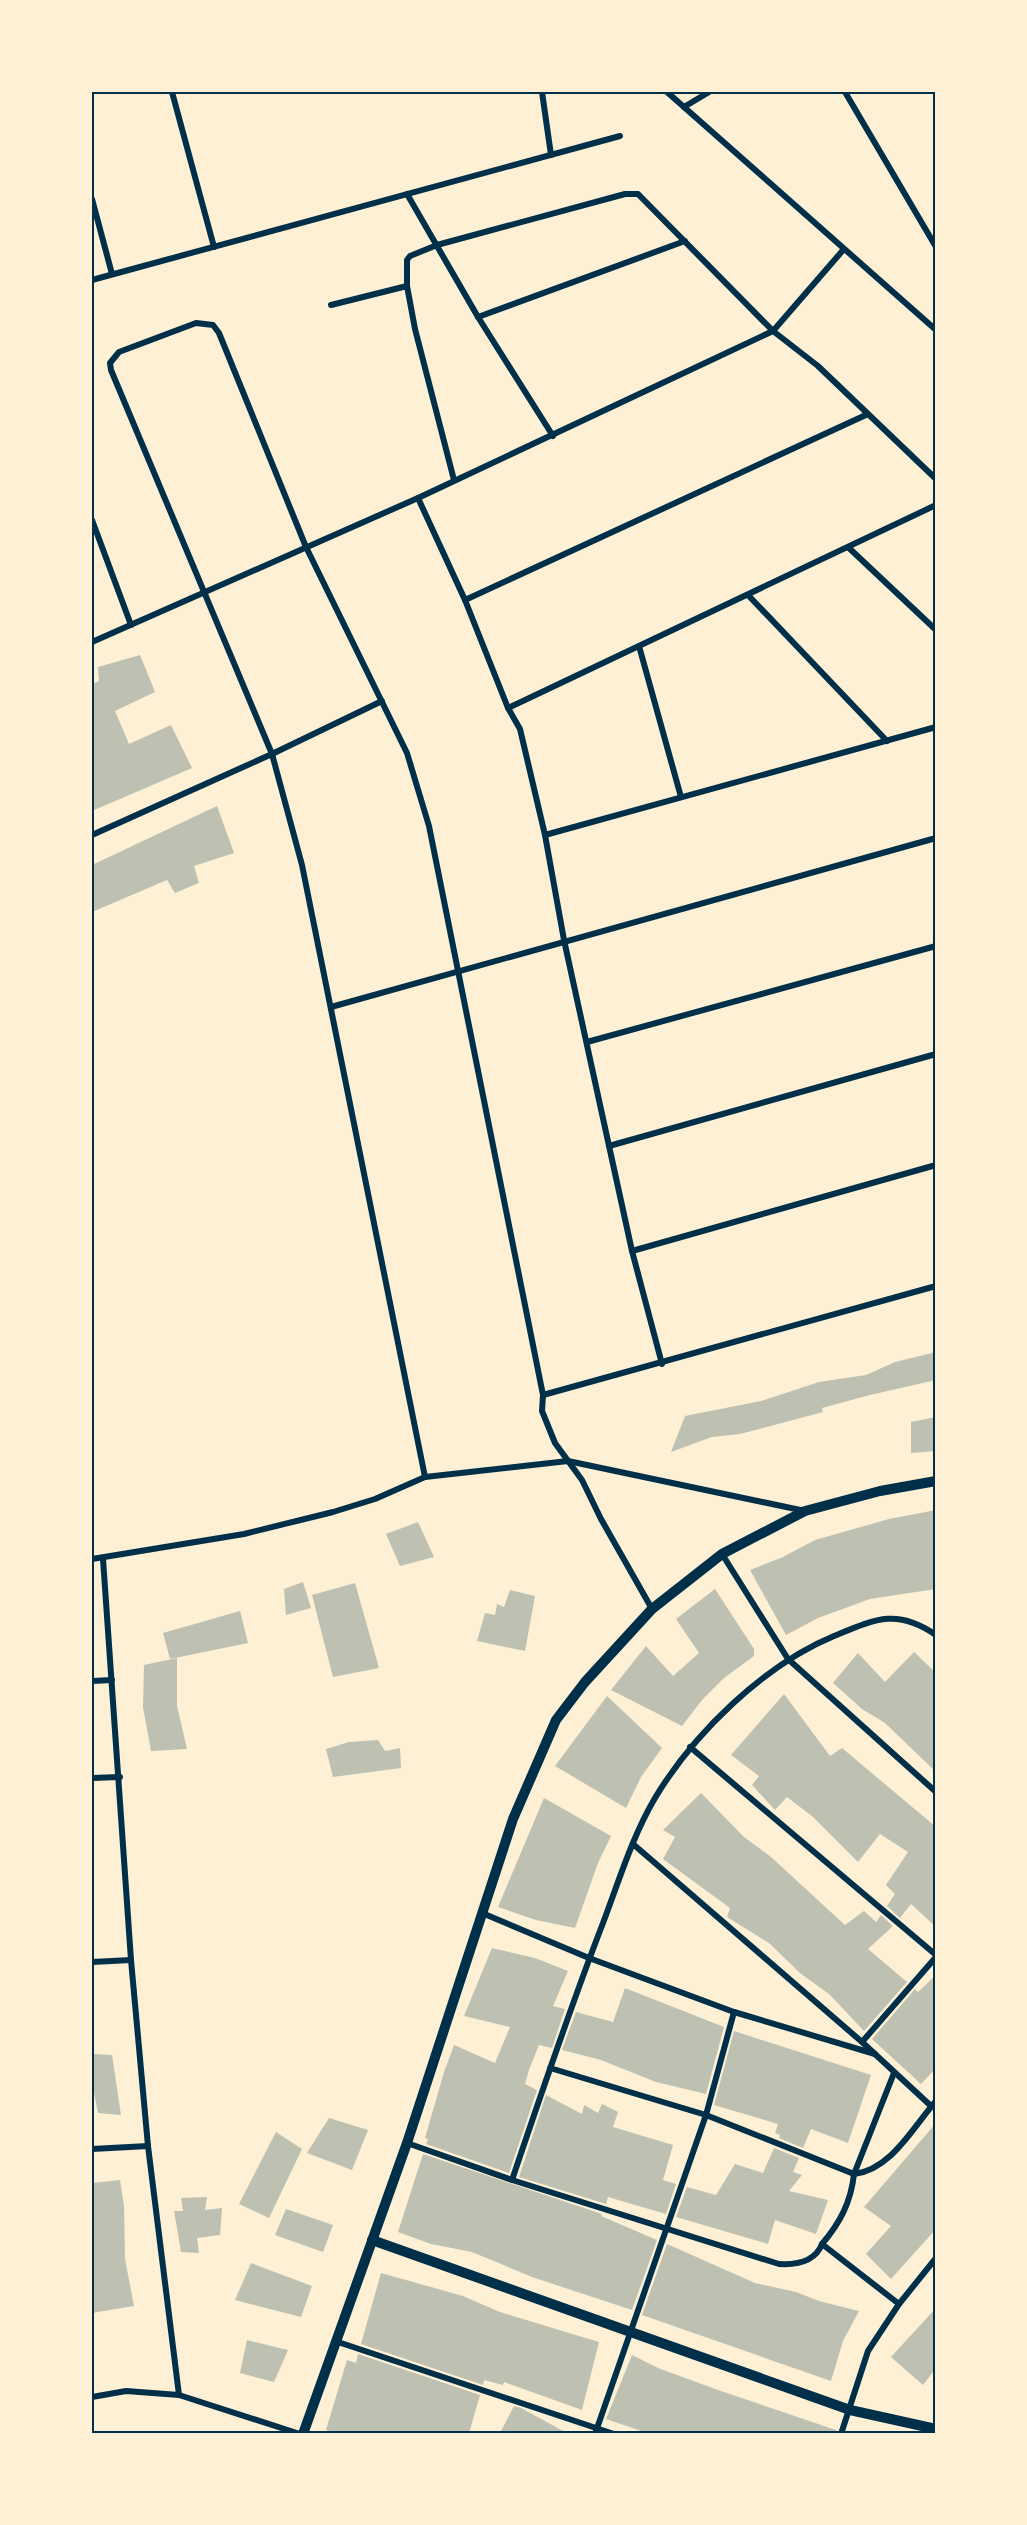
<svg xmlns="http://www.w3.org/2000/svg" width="1027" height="2525" viewBox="0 0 1027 2525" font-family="'Fira Sans Condensed',sans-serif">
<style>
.building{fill:#bec0b2}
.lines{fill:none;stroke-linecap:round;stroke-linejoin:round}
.minor{stroke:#003049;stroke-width:6}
.tertiary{stroke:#003049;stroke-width:10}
.neatline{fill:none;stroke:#003049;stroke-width:2}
</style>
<rect width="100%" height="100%" fill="#fdf0d5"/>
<g class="building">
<path d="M140,655L155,692L115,711L129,744L171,725L192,768L92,811V684L99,681L98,667Z"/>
<path d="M217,806L234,853L194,866L199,883L175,893L167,880L92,912V865Z"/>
<path d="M936,1352V1380L870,1395L822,1408L823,1412L740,1434L712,1437L671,1452L685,1416L761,1401L819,1382L866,1375L895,1362Z"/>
<path d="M936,1417V1451L911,1453V1422Z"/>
<path d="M936,1510V1589L870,1599L818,1618L786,1635L750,1570L783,1557L815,1540L889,1519Z"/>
<path d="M418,1522L434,1557L400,1566L386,1534Z"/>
<path d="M303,1582L311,1608L286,1615L284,1589Z"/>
<path d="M355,1583L379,1668L333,1677L312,1595Z"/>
<path d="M715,1589L754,1649V1656L724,1678L702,1700L682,1726L611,1690L646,1646L673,1676L699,1653L676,1619Z"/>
<path d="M510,1590L535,1596L525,1651L477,1641L485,1613L495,1615L497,1604L504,1607Z"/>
<path d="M240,1611L248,1643L170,1659L163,1633Z"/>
<path d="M914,1652L936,1673V1772L885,1723L862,1709L833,1683L858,1653L885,1682Z"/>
<path d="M177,1658V1706L187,1749L151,1751L143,1707L144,1665Z"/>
<path d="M784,1694L830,1756L842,1748L936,1827V1927L911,1904L900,1918L887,1906L895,1894L886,1885L908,1852L880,1834L858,1862L813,1817L787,1797L775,1810L752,1785L759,1776L731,1755Z"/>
<path d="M607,1696L662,1748L641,1777L626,1808L555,1766Z"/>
<path d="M378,1740L385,1751L400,1748L401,1768L333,1777L326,1749L349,1742Z"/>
<path d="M701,1793L744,1837L771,1857L845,1925L864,1911L876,1922L881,1915L893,1926L868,1949L907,1982L864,2031L829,1994L800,1973L769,1943L727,1917L730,1908L663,1859L675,1837L663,1830Z"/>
<path d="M544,1798L611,1836L598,1863L575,1928L536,1920L498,1907Z"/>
<path d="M492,1948L535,1958L568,1971L553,2006L565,2009L552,2048L539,2045L529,2070L525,2084L537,2090L509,2173L426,2144L428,2139L425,2138L444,2072L454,2045L495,2063L510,2027L464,2016Z"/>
<path d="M936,1975V2068L921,2084L872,2039L915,1989L918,1992Z"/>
<path d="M625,1988L724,2027L706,2094L656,2082L601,2060L562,2050L576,2012L613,2022Z"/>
<path d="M734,2031L871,2075L848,2143L811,2129L803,2148L779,2138L780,2135L775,2133L778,2124L714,2105Z"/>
<path d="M92,2054L112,2055L121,2115L98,2113L92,2082Z"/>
<path d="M546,2095L582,2114L584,2105L598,2113L602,2104L618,2112L613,2127L673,2145L663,2180L676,2184L666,2214L608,2197L606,2204L519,2177Z"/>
<path d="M329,2118L368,2130L352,2170L307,2153Z"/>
<path d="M936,2123V2229L891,2279L866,2254L891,2226L864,2207Z"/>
<path d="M276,2132L302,2149L269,2218L239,2204Z"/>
<path d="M774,2148L799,2158L793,2172L802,2175L789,2191L828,2200L816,2234L775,2220L768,2244L676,2217L687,2187L716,2195L735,2164L763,2173Z"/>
<path d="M423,2154L602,2214L601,2216L657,2240L632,2310L532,2277L472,2252L431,2244L398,2232Z"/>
<path d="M120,2180L124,2206L125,2259L134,2306L92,2313V2183Z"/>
<path d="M207,2197L205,2210L222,2208L220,2235L197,2238L199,2253L181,2252L174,2211H183L181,2198Z"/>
<path d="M286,2209L333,2225L323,2252L275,2235Z"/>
<path d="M667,2244L755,2283L796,2292L819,2301L859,2311L843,2341L831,2381L642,2315Z"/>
<path d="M251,2263L312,2286L301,2317L235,2300Z"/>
<path d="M381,2273L463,2296L500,2312L599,2342L582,2410L504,2382L503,2385L484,2380L483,2385L361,2344Z"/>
<path d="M936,2308V2368L923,2385L891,2357Z"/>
<path d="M247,2340L288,2350L274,2382L240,2373Z"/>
<path d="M358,2354L480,2395L469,2433H337L326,2430L347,2360L356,2363Z"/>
<path d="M632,2355L658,2368L718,2390L836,2430V2433H647L606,2419Z"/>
<path d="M514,2406L521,2408L567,2433H500Z"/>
</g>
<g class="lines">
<g class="minor">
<path d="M172,92L214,247"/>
<path d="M542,92L551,155"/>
<path d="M667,92L936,330"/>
<path d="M845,92L936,247"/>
<path d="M684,107L709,92"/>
<path d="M407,194L478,317L553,436"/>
<path d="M92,199L112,274"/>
<path d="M92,280L620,136"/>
<path d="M407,286V260L410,256L437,245L625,194H638L773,331L818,366L936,479"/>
<path d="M331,305L407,286L415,329L454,480"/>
<path d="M478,317L685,241"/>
<path d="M418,498L465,600L508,708L520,729L545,835L564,940L632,1251L662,1364"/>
<path d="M92,520L131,625"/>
<path d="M849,548L936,630"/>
<path d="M748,595L887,741"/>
<path d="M465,600L868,414"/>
<path d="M92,642L418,498L773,331L844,249"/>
<path d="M639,646L681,797"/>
<path d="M508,708L936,505"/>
<path d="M92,835L272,754L382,701"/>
<path d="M545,835L936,727"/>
<path d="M331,1007L936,838"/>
<path d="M587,1042L936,946"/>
<path d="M609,1146L936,1054"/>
<path d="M632,1251L936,1165"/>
<path d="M543,1395L936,1286"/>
<path d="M425,1477L302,865L272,754L111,370L110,363L119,352L196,323L213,325L219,333L306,547L407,753L429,826L543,1395L542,1411L555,1443L582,1480L601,1519L652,1609"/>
<path d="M722,1554L788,1659L936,1792"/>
<path d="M92,1559L244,1534L333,1512L375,1499L425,1477L568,1461L805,1511"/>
<path d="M103,1559L131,1960L148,2146L179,2395"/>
<path d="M92,1681L112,1680"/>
<path d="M690,1747L936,1955"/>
<path d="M92,1778L120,1777"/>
<path d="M633,1844L862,2042L931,2106"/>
<path d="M482,1913L589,1958L734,2012L875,2054"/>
<path d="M92,1962L131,1960"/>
<path d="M862,2042L936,1957"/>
<path d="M550,2068L706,2115L854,2174C891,2170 913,2127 936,2101"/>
<path d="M407,2143L512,2180L779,2264C797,2265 815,2262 822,2244L899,2304"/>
<path d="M92,2149L148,2146"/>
<path d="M512,2180C541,2094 570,2008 603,1923C619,1881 632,1837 655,1798C694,1733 764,1665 834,1636C875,1619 897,1608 936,1635"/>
<path d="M822,2244C840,2223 851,2202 854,2174L894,2073"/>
<path d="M335,2341L614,2434"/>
<path d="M92,2397L126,2391L179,2395L300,2434"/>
<path d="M595,2434L706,2115L734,2012"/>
<path d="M841,2434L868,2351L899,2304L936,2258"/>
</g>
<g class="tertiary">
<path d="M372,2240L850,2410L936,2429"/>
<path d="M303,2434L407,2143L513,1819L556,1720L585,1682L652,1609L722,1554L805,1511L880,1491L936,1481"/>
</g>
</g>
<rect width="1027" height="2525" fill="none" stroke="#fdf0d5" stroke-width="186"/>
<rect x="93" y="93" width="841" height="2339" class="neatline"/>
</svg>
